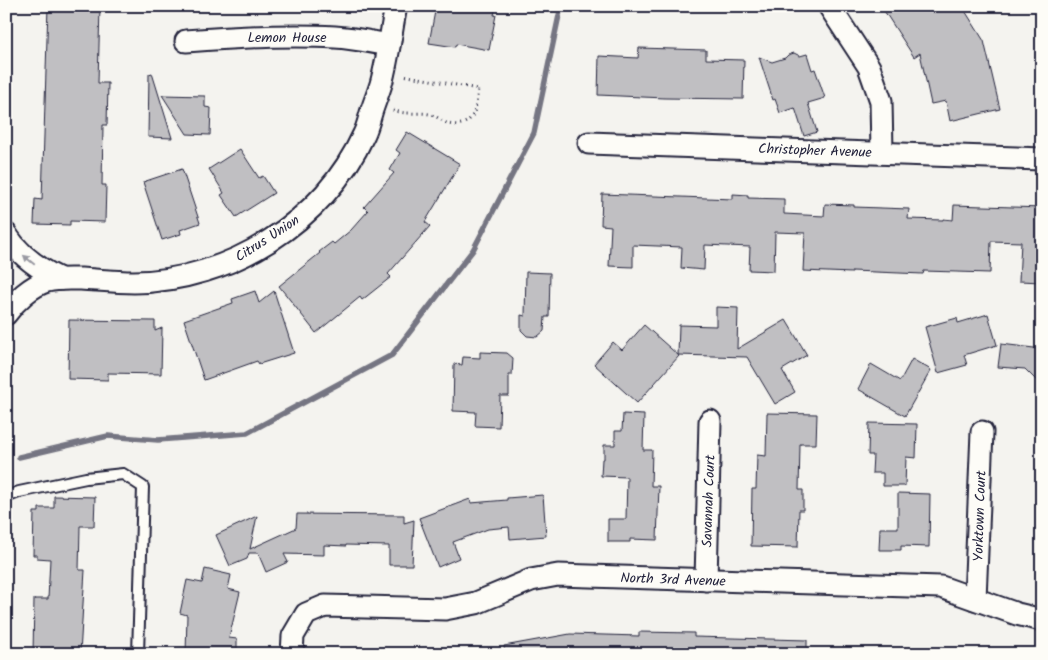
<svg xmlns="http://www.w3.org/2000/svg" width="1048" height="660" viewBox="0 0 1048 660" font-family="Kalam,sans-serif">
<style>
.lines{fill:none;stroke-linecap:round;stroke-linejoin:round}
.stream{stroke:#757582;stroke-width:5.5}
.building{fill:#c0bfc2;stroke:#22223b}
.service-casing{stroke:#22223b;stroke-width:14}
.minor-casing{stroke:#22223b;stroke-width:25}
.path{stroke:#22223b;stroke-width:3;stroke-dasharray:1 4;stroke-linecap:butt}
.service{stroke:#fdfcf7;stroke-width:10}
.minor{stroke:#fdfcf7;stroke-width:21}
.oneway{fill:#9a9aa2}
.labels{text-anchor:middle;stroke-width:4.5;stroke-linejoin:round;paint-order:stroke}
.street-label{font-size:14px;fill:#22223b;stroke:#fdfcf7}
</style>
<rect width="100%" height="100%" fill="#f4f3ef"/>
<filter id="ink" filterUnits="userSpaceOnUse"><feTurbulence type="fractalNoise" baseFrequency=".02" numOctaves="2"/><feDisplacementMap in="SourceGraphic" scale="10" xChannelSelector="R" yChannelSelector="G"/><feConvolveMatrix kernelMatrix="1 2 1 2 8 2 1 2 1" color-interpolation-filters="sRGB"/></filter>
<g filter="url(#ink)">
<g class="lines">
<path class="stream" d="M19,457L108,436L158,440L247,433L392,355L473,250L534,133L561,6"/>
</g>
<g class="building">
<path d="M48,6H100L98,83H108L107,125H103L102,185H106L105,222L70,221V225L34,224L35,199L42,200Z"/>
<path d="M436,6H496L494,15H496L489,50L456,44L455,47L429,43Z"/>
<path d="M881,6H962L984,41L1000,109L950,121L946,101L931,104L920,53L914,57Z"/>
<path d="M639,48L706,50V59L744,60L743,99L665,98L598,95L599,56L638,58Z"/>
<path d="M794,53L800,56L807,54L812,70L815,69L825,98L808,103L817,132L804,136L795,108L780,113L775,99L773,100L759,57L772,62L785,58L788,55Z"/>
<path d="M152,73L172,138L148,137L149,74Z"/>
<path d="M162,95L205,96V107L211,108L210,135L187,134Z"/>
<path d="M407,132L460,164L425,222L430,226L388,274L391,277L362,300L360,297L316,333L279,286L320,253L319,252L332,242L334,244L351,230L368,211L364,207L394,173L390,170L400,153L396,150Z"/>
<path d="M240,149L259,178L263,176L274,193L236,217L221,195L224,193L209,169Z"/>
<path d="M182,169L200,223L180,230L181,234L162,240L143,182Z"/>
<path d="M602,194L733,199V194L748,195V198L784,199V214L824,216L825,204L854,205V207L909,209L908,219L943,220V219L953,220L954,205L1042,208V282L1019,281L1021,242L991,241L990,273L924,271L923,274L852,271V273L803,271L805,233L775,232L774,271L749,270L750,247L705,245L704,270L681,268L682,247L633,245V267L609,266L611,226L601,225Z"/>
<path d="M526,272L550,273L549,317H545L544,331L537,337L527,336L521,330V315L525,316Z"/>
<path d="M255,291L259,303L274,291L294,353L259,364L257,361L204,380L184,320L233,303L232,299Z"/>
<path d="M716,307L738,308L737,349L786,320L807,355L782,370L795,392L775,404L747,357L678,355L679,325L716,326Z"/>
<path d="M988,314L997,345L964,355L967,365L938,373L925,327L957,318L958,323Z"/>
<path d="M69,320L155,321V331L162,328L161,374L108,373V380L68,379Z"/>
<path d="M644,325L679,356L637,403L594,364L613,342L622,350Z"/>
<path d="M1001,344L1042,349V386L1025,369L998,367Z"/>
<path d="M480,352L507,353L513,358L512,375H509V396H500L499,427L475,426L476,412L453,411L454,364L462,365L463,357L480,358Z"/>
<path d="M912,359L931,370L905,416L858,389L871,364L900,381Z"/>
<path d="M767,413L817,414L816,444H800L799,490H803V510H799L798,547L751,546L752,489H756L757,455L766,456Z"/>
<path d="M623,414L644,415L643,450H652L651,486H659L657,540L630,539V542H608V519H626L627,477L601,476L602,459H604V445H615V431H622Z"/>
<path d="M869,423L917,424L916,458L906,457L905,486H883V473H872L873,455H868Z"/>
<path d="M898,493L930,494L929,547L901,546V550H879L880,528H898Z"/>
<path d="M543,495L546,536L510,539L509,527L488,529L453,542L459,558L438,567L419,518L470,499L471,503L507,500V498Z"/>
<path d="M54,496L95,497L94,526H80L79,570H85L80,654H33L34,599H48L50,559L37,558V555H33L34,512H39V508H54Z"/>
<path d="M297,514L404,515V523L414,520L412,565H389V546L346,545V546L324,545V555L284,554L288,562L266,572L258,553H249L247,559L230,566L216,535L257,516L250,549L296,528Z"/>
<path d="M205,569L231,575L228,589L240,592L229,638L237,639V654H186L187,615L180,613L187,580L202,583Z"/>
<path d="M639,632L694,633V637L807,640V654H505L504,646L570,634L639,636Z"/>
</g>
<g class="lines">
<defs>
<path id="service" d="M6,497L19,492L86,478L123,474L143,487L138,654"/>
<g id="minor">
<path d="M829,6L869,67L881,101L882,152"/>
<path d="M186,41C236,37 285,34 335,37C353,38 371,42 389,45"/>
<path d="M589,143L1042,159"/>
<path d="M6,234C19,255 37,268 60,279"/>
<path d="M6,314C16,300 31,286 47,281C58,278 69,279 81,279C98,280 116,282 134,282C229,281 324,222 364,134C367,128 369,120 371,113C374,103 378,94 381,84C388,59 391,32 396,6"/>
<path d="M706,580L710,421"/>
<path d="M975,599L982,432"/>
<path d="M292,654L293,636L306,614L325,606L445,609L476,603L531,580L558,575L941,587L1017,614L1042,620"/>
</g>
</defs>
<use href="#service" class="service-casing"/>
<use href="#minor" class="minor-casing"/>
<path class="path" d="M393,110C398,112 403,113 409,113C416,114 425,112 432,115C438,117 443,122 449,124C452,125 457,125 461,124C477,120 476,102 478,89L403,75"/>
<use href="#service" class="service"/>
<use href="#minor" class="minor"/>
</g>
<defs><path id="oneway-solid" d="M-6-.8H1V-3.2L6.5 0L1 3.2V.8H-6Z" transform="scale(1.25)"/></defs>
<use class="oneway" href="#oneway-solid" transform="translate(29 260) rotate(-140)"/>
</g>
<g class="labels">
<g class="street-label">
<text x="287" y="42">Lemon House</text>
<text transform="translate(815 150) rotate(2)" y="5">Christopher Avenue</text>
<text transform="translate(267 238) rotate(-33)" y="5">Citrus Union</text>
<text transform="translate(708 501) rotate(-88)" y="5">Savannah Court</text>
<text transform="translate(979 516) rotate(-88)" y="5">Yorktown Court</text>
<text transform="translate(673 579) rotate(2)" y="5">North 3rd Avenue</text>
</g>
</g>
<rect width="1048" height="660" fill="none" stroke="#fdfcf7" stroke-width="25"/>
<rect x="12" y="12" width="1023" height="635" fill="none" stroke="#22223b" stroke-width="2" filter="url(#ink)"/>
</svg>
